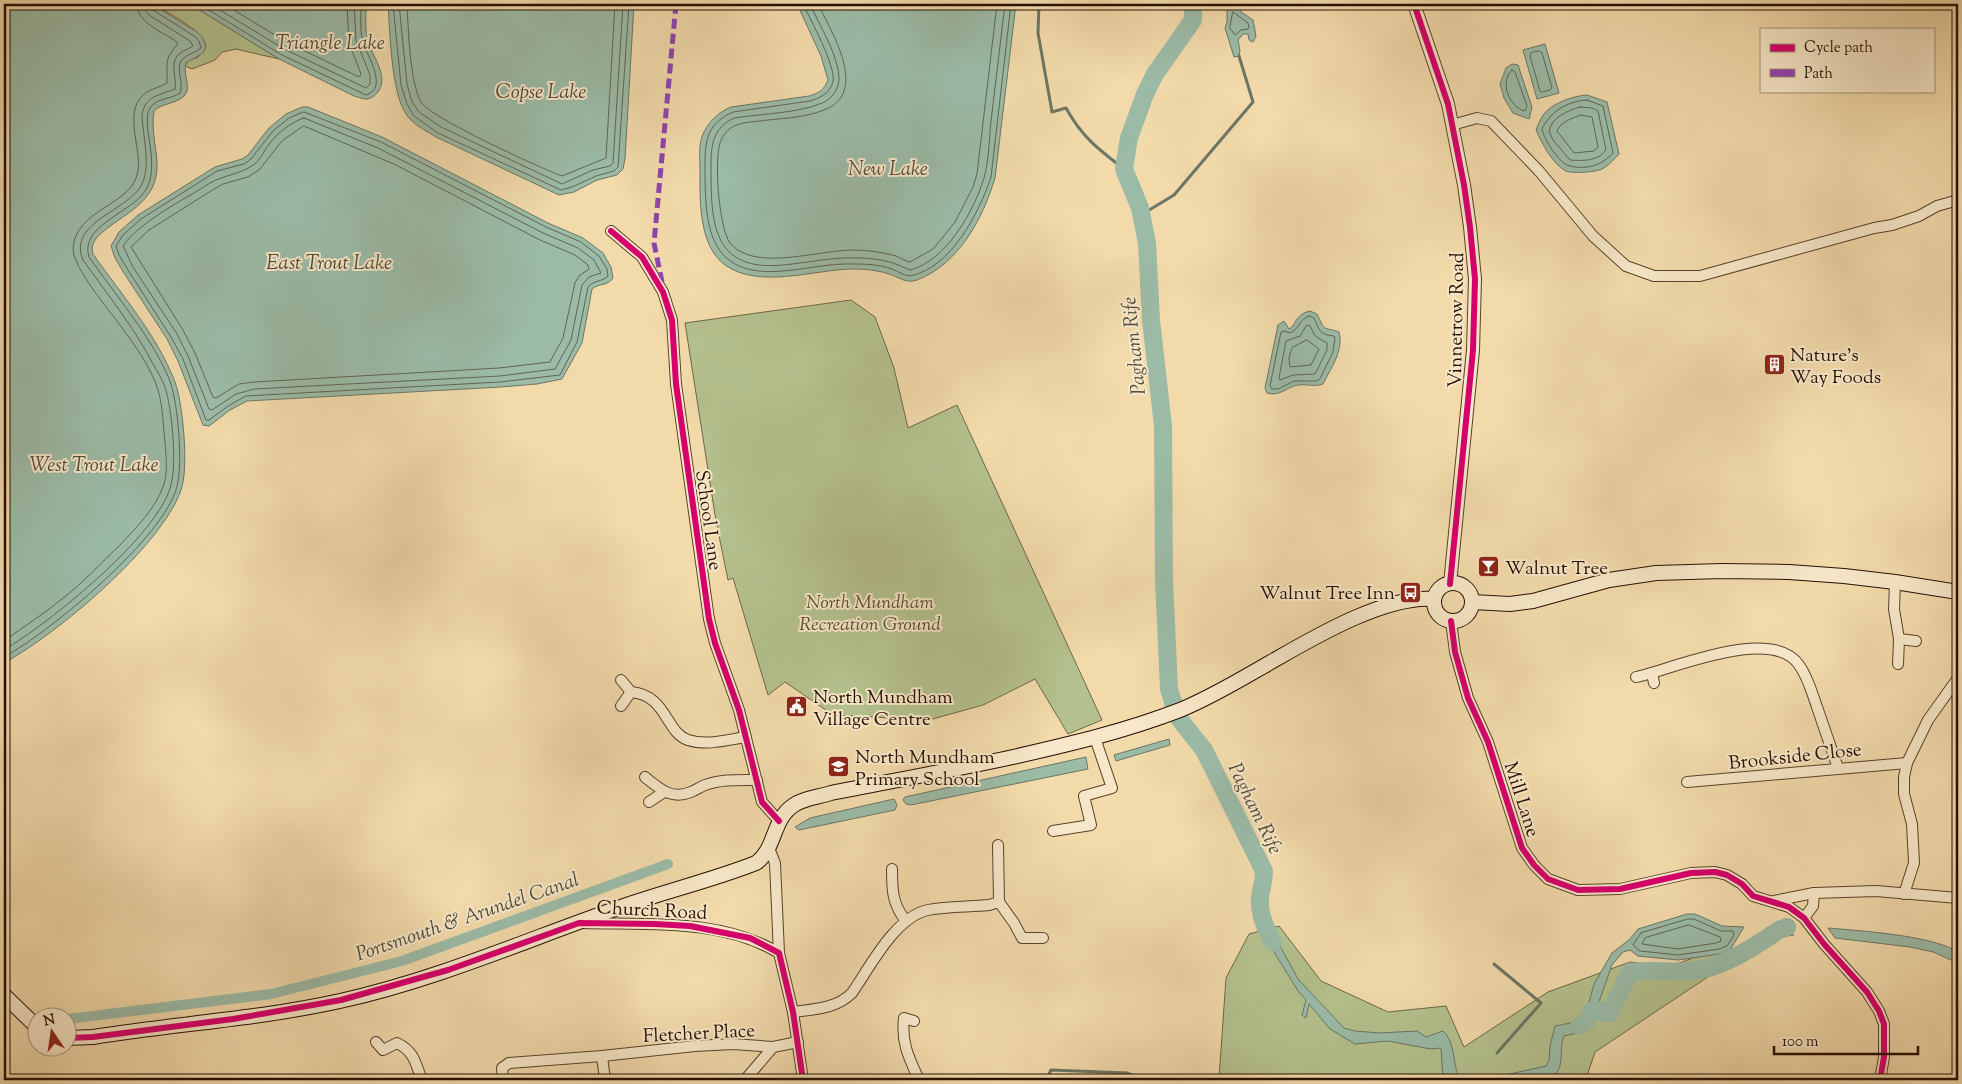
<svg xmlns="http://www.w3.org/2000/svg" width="1962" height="1084" viewBox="0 0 1962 1084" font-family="'Sorts Mill Goudy',serif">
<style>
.green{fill:#b4c18e;stroke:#6d6847}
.water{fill:#9bbba7;stroke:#6c7664}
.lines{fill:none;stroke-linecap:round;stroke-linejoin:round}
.shore{stroke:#606554;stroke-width:1}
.stream{stroke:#6c7664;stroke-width:3}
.canal{stroke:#9bbba7;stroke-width:10}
.river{stroke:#9bbba7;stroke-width:18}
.minor-casing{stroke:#59422b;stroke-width:12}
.tertiary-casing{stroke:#59422b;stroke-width:14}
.secondary-casing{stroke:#260f00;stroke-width:16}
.minor{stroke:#f7e7c8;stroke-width:10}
.tertiary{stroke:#f7e7c8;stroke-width:12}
.secondary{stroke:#f7e7c8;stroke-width:14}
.quiet{stroke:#8e44ad;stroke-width:5;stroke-dasharray:10 5;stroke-linecap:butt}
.cycleway-casing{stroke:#f7e7c8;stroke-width:9}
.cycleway{stroke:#d6006c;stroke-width:6}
.labels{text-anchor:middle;stroke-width:4;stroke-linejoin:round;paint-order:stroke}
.street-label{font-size:19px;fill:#260f00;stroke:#f7e7c8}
.poi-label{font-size:19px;fill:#260f00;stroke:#f7e7c8;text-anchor:start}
.park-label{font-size:19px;font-style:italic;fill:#584d32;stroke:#f7e7c8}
.water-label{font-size:20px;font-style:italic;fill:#4f4b3a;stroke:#f7e7c8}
</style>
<rect width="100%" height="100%" fill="#f2daab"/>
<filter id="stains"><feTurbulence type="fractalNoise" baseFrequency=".004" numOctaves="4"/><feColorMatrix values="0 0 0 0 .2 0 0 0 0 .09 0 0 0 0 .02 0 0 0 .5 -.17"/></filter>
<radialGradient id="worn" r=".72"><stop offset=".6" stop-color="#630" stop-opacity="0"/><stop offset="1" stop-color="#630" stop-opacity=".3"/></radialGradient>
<g class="green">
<path d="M152,4H190L279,59L236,49L222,52L215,60L192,69L185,66L188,61L198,57L206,47C204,30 166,12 152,4Z"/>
<path d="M851,300L875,317L894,368L908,428L957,405L1102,720L1068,734L1035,679L983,705L929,720L833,715L785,682L768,695L733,578L728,580L716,521L685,323Z"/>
<path d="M1279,926L1321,981L1388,1012L1446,1006L1464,1047L1548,992L1630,962L1669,967L1721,947L1732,961L1595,1052L1586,1079L1582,1080H1224L1219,1078L1226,978L1249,934Z"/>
</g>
<g class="water">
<path d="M4,4H152L197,32L203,38L206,47L203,53L186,63C183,72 189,82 187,91C183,104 162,102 154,111C151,128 156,146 157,162C159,204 122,213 97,237C93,243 91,247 93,254C121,294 157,335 175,382C183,403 189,469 181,490C161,547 57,634 4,663Z"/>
<path d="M190,4H366C366,15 365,27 367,39C371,55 391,77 377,93C369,102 364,99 354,96L279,59Z"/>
<path d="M388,4H634L625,159L623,169L617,175L597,180L574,192L559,195L436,137C425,130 413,125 406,114C391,92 390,31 388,4Z"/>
<path d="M797,4H1016L995,178C983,218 959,264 917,280C906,284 899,277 889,274C877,270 864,269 851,269C813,270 759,289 725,265C698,245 700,199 700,169C700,157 698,143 704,132C710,120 719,112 731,107L809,96C819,93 824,90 828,80L821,56Z"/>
<path d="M1233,5H1238L1241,12L1253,20L1256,36L1253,42L1249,40L1248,34H1243L1238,40L1240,51L1239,56L1234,57L1225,28L1227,22V8Z"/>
<path d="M1545,44L1559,93L1537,99L1523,50Z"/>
<path d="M1512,64L1518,65L1532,107L1529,119L1513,113L1504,98L1500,84L1506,68Z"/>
<path d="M1587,95L1607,102L1619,154C1614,159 1610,164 1604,168C1599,172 1572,174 1566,171C1552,164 1542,143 1536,130C1538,125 1540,120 1543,115C1552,103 1573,96 1587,95Z"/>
<path d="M302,107H308L382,137L548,223L583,238L603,253L611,267L613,278C608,286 599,283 592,289L582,343L562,379L537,384L501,387L247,401L230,410L209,426L203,425L178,361L167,339L124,273L115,258L111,246L119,232L138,215L215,167L242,159L248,155L269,128L286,114Z"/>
<path d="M1310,311L1317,314C1326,333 1322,326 1339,332C1344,350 1331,368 1323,384C1315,387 1307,384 1298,385C1286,387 1280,397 1267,393L1265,388L1278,325L1284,321L1289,329L1293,326C1297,318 1301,313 1310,311Z"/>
<path d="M1169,739L1170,745L1116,761L1114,755Z"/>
<path d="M1086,757L1088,769L911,805L906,804L903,800L905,797Z"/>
<path d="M894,799L897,805L895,810L799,830L795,827L810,818Z"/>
<path d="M1687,914H1695L1722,926L1744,927L1730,950L1720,954L1678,960L1638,956L1630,950L1623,952L1612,965L1590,1027L1582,1032L1564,1036C1559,1048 1564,1061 1557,1073L1535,1080H1483L1546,1066L1549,1060L1550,1046L1555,1026L1581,1021L1586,1013L1594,984L1612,953L1630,939L1638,929Z"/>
<path d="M1266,920L1298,979L1344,1028L1355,1031L1380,1033L1417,1031L1426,1037L1443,1031C1454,1040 1453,1061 1458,1075L1470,1080H1443L1441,1048L1431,1049L1388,1041L1355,1044L1330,1029L1309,1004L1306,1018L1302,1015L1306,1000L1298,991L1257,924Z"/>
<path d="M1776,922L1787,927L1794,935L1773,938L1768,941L1763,932L1766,928L1772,927Z"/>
<path d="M1828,928C1861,931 1931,935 1958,952V959L1951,960L1933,952L1910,947L1835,938Z"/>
</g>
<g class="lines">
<g class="shore">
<path d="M199,4L282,55L366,95C390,88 365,53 362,39C360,28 361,15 361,4"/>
<path d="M210,4L284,49L366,88L370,84V75L356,40L354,4"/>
<path d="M224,4L288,43L359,77L361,74L349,43L347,4"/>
<path d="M393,4L401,85L407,104L414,116L438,133L561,190L572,187L596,176L614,171L618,167L629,4"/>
<path d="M399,4L407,84L412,102L419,112L441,127L562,184L593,170L610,166L613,163L623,4"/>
<path d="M407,4C408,26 410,84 421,102C429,117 540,168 562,176L606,158L615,4"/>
<path d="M803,4C810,19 836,66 833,81C831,93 820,98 810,101L733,112C708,123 705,139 705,164C705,224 706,278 783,271C807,269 831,263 855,264C867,264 881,265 892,269C899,272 903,275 910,276C951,268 979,213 991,177L1011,4"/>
<path d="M810,4C819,25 839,56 839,79C839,89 831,100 822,103C800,113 759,114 734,118C713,128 711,145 711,165C711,221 711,272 783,265C807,263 831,257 855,258C868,258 880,259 893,263C899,265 904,268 910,270C946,261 974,211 984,178C989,160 989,140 991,121C996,82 1000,43 1005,4"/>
<path d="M818,4C831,31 870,93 824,110C807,117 787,118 768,120C758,122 740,121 731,128C726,131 722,137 720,143C714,161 719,228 730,243C734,248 740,252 746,254C773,265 821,251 851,250C866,250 882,252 896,256C901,258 905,261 910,262L933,249L943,237L955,222L973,187L977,174L997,4"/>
<path d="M1233,12L1248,23L1249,27L1248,29L1241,30L1235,35L1230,28Z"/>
<path d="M1539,51L1542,53L1552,88L1550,90L1542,92L1540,91L1530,56L1531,53Z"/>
<path d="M1512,70L1515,72L1527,106L1525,111C1509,107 1499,82 1512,70Z"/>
<path d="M1587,100L1603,106L1613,153C1602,165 1587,170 1570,166C1559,164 1544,139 1542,129C1550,112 1567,101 1587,100Z"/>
<path d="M1580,107L1592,108L1598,111L1606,150C1598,161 1584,161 1570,160L1553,140L1549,131C1552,117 1567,111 1580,107Z"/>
<path d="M304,112L381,142L546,227L581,242L599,256L607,269L608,276C602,282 594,280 588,287L577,342L560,375L500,382L246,396L228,406L209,420H206L183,359L171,337L128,270L119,255L116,246L123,235L141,219L217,171L244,164L251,159L273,131L289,118Z"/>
<path d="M1581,115L1592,117L1598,147L1594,151L1574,153L1557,131C1560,122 1573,118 1581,115Z"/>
<path d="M304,118L378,148L543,233L578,248L594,260L601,273L589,277L582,285L571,340L555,369L500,376L254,389L236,394L212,410L209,409L188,356L177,334L133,267L123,246C140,221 184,200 210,183C224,175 241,174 253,165C261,160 264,150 270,143C278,133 291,122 304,118Z"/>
<path d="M304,126L396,165L540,240L575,255L588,265L589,269L579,276L575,283L563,338L550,362L499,368L254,382L239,384L216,398L213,397L195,353L183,330L131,247L149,230L214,189L223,184L248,177L259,170L282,141Z"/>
<path d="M1309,316L1314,318C1319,330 1320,335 1334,336L1335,338L1333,352L1320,379L1317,381H1294L1278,389H1272L1270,386L1281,332L1284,331L1290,333C1299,330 1299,319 1309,316Z"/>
<path d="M1307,325L1310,326L1315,336L1327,343V350L1315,374L1293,375L1280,380L1279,378L1286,341L1300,336Z"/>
<path d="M1307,340L1319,349L1311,365L1290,367L1289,358L1292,348Z"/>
<path d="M4,641C23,627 44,614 62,599C83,583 101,563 120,545C136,528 157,507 164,484C168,471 166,456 165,442C163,425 163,407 158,390C151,367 134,344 120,325C108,309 73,267 73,249C75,208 133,206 138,171C142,147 121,109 147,92C153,88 161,87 167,83C168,64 163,60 178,44L177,42C163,32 137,23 137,4"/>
<path d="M4,650C48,624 159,535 171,485C177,463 172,409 165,387C162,379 157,371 153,364C134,327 107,294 83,260C67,222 129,211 142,184C151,165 143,137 142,116C144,96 160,95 175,89C177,77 169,64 179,54C183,50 189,49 193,46L190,41L149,15L145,10L144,4"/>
<path d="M4,657C50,632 165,537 177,486C183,463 178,407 171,384C157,344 114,293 89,257C79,226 131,213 145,191C162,166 140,124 150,108C156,98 172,99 180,93C184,83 176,70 181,61C186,54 196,53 201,48L199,41L194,36L153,10L150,4"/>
<path d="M1688,919H1694L1721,931H1733L1734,935L1727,946L1719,949L1678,955L1640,951L1633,945L1641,933Z"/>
<path d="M1689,925L1720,937L1721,941L1716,943L1678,949L1642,944L1645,938Z"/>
</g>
<g class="stream">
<path d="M1039,4L1038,33L1052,112L1066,108C1082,137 1098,149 1124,169"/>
<path d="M1141,215L1174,195L1253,102L1239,56"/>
<path d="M1494,964L1541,1003L1497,1053"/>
<path d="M1046,1080L1051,1070L1127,1073L1144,1080"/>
</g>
<path class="canal" d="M68,1019L271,994L402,961L668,864"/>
<g class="river">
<path d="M1174,705L1169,689L1164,580L1163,426L1151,320L1147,243L1140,208L1124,169L1129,138L1145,94L1155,74L1193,20V4"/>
<path d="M1177,716L1204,750L1264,871C1264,879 1263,884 1261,891C1257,911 1264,925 1273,942"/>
<path d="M1579,1026L1586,1022L1592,1011L1599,1010L1604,1013H1610L1630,972C1650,969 1672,973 1692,971C1721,969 1756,946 1779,930L1787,927"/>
</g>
<defs>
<g id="minor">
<path d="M1452,125L1477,118L1491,121L1539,171L1593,236L1626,266L1654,276H1700L1874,228L1892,225L1919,216L1937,206L1958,200"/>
<path d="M611,231L642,257L663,292L672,320L676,384L709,619L715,643L739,710L762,802L779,821"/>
<path d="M1895,582L1894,609L1899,639L1898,664"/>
<path d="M1451,621L1455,652L1468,698L1488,742L1522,848L1534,865L1548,879L1578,890L1620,889L1691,873L1715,872L1727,875L1742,884L1753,896L1789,907L1804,918L1824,944L1867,992L1879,1011L1884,1024V1057L1880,1080"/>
<path d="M1899,639L1916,641"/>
<path d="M1652,673L1654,683"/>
<path d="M1636,677C1673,669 1772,625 1799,665C1808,677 1812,693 1817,707C1824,727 1831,748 1838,768"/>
<path d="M621,680L631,692"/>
<path d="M621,706L631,692C667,695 665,732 688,740C707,746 727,740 746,737"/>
<path d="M645,777C660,789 671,800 691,792C696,790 700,787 705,785C721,779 740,780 757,780"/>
<path d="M1687,782L1907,763"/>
<path d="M649,802L664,792"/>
<path d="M1053,831L1091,825L1084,796L1112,788L1095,738"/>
<path d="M769,848L775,863L779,953L793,1012L803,1080"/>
<path d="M892,869C892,889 892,904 906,921"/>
<path d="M1904,894L1914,863L1912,824L1904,794V777L1907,763L1928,720L1958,678"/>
<path d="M1774,901L1814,893L1876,891L1958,898"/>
<path d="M999,902L1014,923L1022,938H1043"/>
<path d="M1804,918L1813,906L1814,893"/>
<path d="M582,923C648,925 721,918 779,953"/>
<path d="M793,1012C814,1009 836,1009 852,993C870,967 895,917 928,910C947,906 969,907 989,905L999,902L998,845"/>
<path d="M914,1021L904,1018C901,1043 909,1058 919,1080"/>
<path d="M376,1042L383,1050L397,1043C415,1052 415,1063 422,1080"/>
<path d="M602,1056L605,1080"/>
<path d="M503,1080L502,1068L509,1063L602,1056L695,1046L733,1044L773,1047L798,1042"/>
<path d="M745,1080L773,1047"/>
</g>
<path id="tertiary" d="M1414,4L1448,104L1464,185L1470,227L1475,279L1473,350L1450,584"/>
<g id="secondary">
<circle cx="1453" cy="602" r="19"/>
<path d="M1472,602L1510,604L1533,601L1609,580L1656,573L1722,571L1789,572L1844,576L1895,582L1958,592"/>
<path d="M4,995L38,1028"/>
<path d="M68,1038L93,1037C175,1024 258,1019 340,1001C435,980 524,941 615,909C662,892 710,881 756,863C776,849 772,819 794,805C804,798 819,797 831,793C892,781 953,770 1013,757C1070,744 1126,731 1180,710C1212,697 1241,679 1271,662C1313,638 1385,595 1434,599"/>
</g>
</defs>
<use href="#minor" class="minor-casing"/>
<use href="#tertiary" class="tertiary-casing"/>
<use href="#secondary" class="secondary-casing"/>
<use href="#minor" class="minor"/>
<use href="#tertiary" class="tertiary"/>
<use href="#secondary" class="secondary"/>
<path class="quiet" d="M662,282L654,243L676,4"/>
<defs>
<g id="cycleway">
<path d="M1414,4L1448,104L1464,185L1470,227L1475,279L1473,350L1450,584"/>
<path d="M611,231L642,257L663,292L672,320L676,384L709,619L715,643L739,710L762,802L779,821"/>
<path d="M1451,621L1455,652L1468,698L1488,742L1522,848L1534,865L1548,879L1578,890L1620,889L1691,873L1715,872L1727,875L1742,884L1753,896L1789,907L1804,918L1824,944L1867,992L1879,1011L1884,1024V1057L1880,1080"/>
<path d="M68,1038L93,1037L233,1019L341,1000L448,970L579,923L655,924L690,926L750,938L779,953L793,1012L803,1080"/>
</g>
</defs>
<use href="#cycleway" class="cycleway-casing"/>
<use href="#cycleway" class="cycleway"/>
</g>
<defs>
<symbol id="building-square" viewBox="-11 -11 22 22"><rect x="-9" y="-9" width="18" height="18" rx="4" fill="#8f2418" stroke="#f7e7c8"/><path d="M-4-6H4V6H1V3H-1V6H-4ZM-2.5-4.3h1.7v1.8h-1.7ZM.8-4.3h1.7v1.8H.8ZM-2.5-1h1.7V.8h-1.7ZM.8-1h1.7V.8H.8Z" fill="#fff"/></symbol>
<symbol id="bar-square" viewBox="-11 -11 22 22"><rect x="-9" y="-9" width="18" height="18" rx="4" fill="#8f2418" stroke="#f7e7c8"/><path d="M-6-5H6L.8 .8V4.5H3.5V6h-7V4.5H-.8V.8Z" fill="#fff"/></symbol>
<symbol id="bus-square" viewBox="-11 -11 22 22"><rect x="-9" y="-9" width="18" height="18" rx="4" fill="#8f2418" stroke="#f7e7c8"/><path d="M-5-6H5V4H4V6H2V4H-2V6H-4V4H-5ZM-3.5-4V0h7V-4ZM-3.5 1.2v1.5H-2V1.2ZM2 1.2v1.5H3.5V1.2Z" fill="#fff"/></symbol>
<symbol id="civic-square" viewBox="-11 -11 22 22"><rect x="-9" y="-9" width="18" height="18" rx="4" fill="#8f2418" stroke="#f7e7c8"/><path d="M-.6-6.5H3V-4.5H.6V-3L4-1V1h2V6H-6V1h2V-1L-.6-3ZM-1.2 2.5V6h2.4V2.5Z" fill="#fff"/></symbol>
<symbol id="school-square" viewBox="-11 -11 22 22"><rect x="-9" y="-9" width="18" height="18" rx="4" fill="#8f2418" stroke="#f7e7c8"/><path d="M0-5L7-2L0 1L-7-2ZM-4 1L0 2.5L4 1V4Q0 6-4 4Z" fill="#fff"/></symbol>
</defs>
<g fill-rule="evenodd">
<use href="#building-square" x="1762" y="352" width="25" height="25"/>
<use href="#bar-square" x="1476" y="554" width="25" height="25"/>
<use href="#bus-square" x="1398" y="580" width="25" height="25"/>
<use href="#civic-square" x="784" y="694" width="25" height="25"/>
<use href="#school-square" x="826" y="754" width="25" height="25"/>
</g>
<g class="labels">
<g class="street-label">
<text transform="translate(1455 320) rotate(-89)" y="7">Vinnetrow Road</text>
<text transform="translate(710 520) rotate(82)" y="7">School Lane</text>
<text transform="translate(1795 755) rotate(-6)" y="7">Brookside Close</text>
<text transform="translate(1523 799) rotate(72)" y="7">Mill Lane</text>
<text transform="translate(652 909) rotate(3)" y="7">Church Road</text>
<text transform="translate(699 1032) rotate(-3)" y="7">Fletcher Place</text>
</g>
<g class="poi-label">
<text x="1790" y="361">Nature’s<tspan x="1790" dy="22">Way Foods</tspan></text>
<text x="1505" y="574">Walnut Tree</text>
<text x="1395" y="599" text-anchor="end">Walnut Tree Inn</text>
<text x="813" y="703">North Mundham<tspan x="813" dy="22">Village Centre</tspan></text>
<text x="855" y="763">North Mundham<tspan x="855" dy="22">Primary School</tspan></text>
</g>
<g class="park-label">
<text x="870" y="608">North Mundham<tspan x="870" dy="22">Recreation Ground</tspan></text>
</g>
<g class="water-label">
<text x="330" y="49">Triangle Lake</text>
<text x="541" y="98">Copse Lake</text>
<text x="888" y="175">New Lake</text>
<text x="329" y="269">East Trout Lake</text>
<text transform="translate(1133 346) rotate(-96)" y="7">Pagham Rife</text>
<text x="94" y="471">West Trout Lake</text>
<text transform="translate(1256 808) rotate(64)" y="7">Pagham Rife</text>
<text transform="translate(467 916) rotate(-19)" y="7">Portsmouth &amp; Arundel Canal</text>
</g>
</g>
<rect width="1962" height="1084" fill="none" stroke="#f2daab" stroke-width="20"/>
<rect x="5" y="5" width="1952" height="1074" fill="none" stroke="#260f00" stroke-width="2.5"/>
<rect x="10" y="10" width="1942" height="1064" fill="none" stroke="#260f00"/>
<rect x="1760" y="28" width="175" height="65" fill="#f7e7c8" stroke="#a39178"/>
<rect x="1770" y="44" width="25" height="8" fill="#d6006c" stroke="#a39178"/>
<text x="1804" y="52" font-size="15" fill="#260f00">Cycle path</text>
<rect x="1770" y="69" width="25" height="8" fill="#8e44ad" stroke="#a39178"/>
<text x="1804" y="78" font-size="15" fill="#260f00">Path</text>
<g transform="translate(52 1032) rotate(347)"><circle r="24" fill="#f7e7c8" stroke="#a39178"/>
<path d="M0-4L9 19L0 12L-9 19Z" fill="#8f2418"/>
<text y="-8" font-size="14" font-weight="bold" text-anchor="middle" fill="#260f00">N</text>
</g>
<path d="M1774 1046v8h144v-8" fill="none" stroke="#260f00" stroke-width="2.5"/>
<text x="1782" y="1046" font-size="15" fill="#260f00" stroke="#f7e7c8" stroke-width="4" paint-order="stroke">100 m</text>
<rect width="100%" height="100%" filter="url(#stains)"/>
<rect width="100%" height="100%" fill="url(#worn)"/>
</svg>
